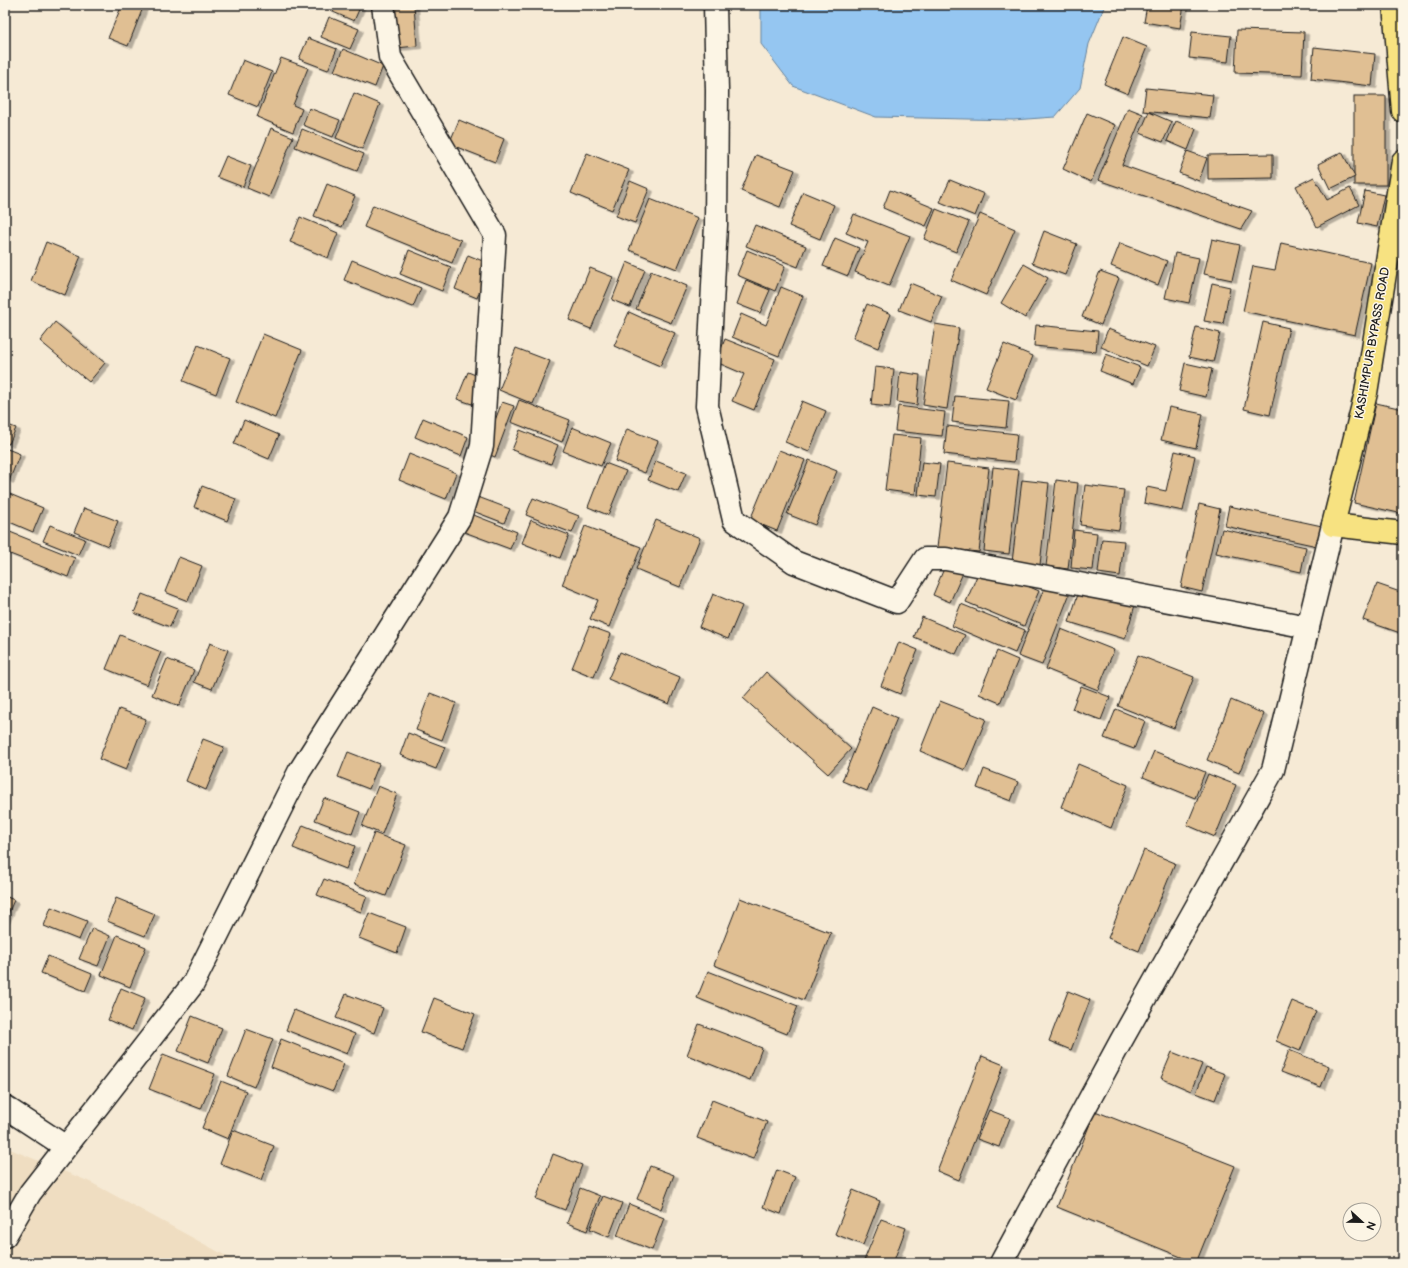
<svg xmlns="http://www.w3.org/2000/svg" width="1408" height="1268" viewBox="0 0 1408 1268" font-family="'Balsamiq Sans',sans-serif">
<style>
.built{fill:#efddc1}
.water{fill:#95c6f1;stroke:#65829c}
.building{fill:#e0bf93;stroke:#1c1c1c;filter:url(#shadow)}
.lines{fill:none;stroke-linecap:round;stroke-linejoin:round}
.minor-casing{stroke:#1c1c1c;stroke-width:25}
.major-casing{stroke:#1c1c1c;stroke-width:25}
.minor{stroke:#fcf5e5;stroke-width:22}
.major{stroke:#f7e281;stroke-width:22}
.labels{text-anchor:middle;stroke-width:3;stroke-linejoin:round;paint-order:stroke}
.street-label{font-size:12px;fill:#1c1c1c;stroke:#fcf5e5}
</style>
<defs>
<filter id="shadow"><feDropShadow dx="4.5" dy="2.5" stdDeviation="0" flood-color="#0004"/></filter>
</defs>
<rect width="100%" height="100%" fill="#f6ead5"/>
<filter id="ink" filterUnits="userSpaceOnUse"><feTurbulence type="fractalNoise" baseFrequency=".025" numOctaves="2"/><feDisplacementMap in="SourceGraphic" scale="8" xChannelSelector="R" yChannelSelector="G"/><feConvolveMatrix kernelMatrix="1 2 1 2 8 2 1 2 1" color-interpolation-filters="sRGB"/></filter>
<g filter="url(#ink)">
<path class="built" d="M5,1147L90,1182L239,1263H5Z"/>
<path class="water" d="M761,5H1105L1089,44L1080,88L1055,117L1013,120L876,117L793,86L761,44Z"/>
<g class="building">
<path d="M122,5H144L128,46L108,38Z"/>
<path d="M335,5H361L354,21L333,12Z"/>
<path d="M393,5H414L417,46L396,48Z"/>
<path d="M1147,5H1184L1180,28L1144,22Z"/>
<path d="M329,17L359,29L350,49L321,37Z"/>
<path d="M1237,30L1304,32L1302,75L1235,73Z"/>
<path d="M1192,32L1231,36L1228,62L1189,58Z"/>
<path d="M1123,37L1147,47L1128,94L1104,84Z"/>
<path d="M308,38L337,49L328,70L299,59Z"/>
<path d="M1314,47L1375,54L1372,86L1311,79Z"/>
<path d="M343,49L383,66L375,87L334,71Z"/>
<path d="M281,58L308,68L293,105L302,109L293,132L257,117Z"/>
<path d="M243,60L272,72L258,107L229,95Z"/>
<path d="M1146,88L1213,95L1210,118L1143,111Z"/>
<path d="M354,93L380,104L362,149L336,138Z"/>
<rect x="1354" y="96" width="32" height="89"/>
<path d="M309,108L340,120L333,137L303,125Z"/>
<path d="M1128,108L1143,114L1122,165L1252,211L1241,229L1098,180Z"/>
<path d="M1149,112L1172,122L1163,142L1140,133Z"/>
<path d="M1087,113L1115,125L1091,182L1063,169Z"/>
<path d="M459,120L504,139L495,162L449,144Z"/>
<path d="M1176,121L1196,129L1188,150L1167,141Z"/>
<path d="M271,128L293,137L269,197L247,188Z"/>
<path d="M302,129L364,154L357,171L295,147Z"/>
<path d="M1187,151L1207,158L1199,181L1179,173Z"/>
<path d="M1342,152L1355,177L1330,189L1318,164Z"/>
<path d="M587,153L629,170L612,210L571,193Z"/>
<path d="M1273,154V178L1208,179V155Z"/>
<path d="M756,155L795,170L780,207L741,191Z"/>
<path d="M226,156L251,166L243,187L217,177Z"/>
<path d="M1314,177L1327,200L1350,188L1359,205L1317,227L1296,186Z"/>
<path d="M950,180L984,194L975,216L940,202Z"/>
<path d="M630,181L649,189L635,223L616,216Z"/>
<path d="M327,184L355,196L342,227L314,216Z"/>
<path d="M890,190L934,208L926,226L883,208Z"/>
<path d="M1365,191L1384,195L1377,227L1358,223Z"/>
<path d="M803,192L834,205L820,239L789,226Z"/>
<path d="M650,199L698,218L677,269L629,250Z"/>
<path d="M373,205L461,240L452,263L364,227Z"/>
<path d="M936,209L969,222L956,252L924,239Z"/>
<path d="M854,214L910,236L889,286L855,272L868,242L846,233Z"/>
<path d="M980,214L1015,229L986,295L951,280Z"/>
<path d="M300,217L338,233L328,258L290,242Z"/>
<path d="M755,225L806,246L798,267L746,246Z"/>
<path d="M1044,231L1077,244L1065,275L1032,263Z"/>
<path d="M835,238L859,248L848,276L823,266Z"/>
<path d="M1212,239L1240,245L1232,280L1204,274Z"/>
<path d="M46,242L81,256L65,295L31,281Z"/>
<path d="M1120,243L1167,261L1158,285L1111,266Z"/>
<path d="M1281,243L1371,263L1355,335L1243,311L1253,266L1275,270Z"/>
<path d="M409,250L451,267L442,291L400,274Z"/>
<path d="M747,250L785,266L775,291L737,275Z"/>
<path d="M1175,253L1199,258L1189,303L1165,298Z"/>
<path d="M468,255L490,264L477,298L455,289Z"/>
<path d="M352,260L421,288L413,307L344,280Z"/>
<path d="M627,262L645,270L630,307L612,300Z"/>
<path d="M1024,264L1048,278L1025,318L1001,303Z"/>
<path d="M590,268L613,277L591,329L569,320Z"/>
<path d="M651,271L687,286L671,323L636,309Z"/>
<path d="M1100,271L1119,278L1101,325L1082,317Z"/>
<path d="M746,280L770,290L760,313L737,304Z"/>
<path d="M910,283L942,296L931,322L899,310Z"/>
<path d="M1212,283L1230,287L1223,324L1204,321Z"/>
<path d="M781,287L803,296L779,356L732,337L741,314L766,325Z"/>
<path d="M867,304L891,314L878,348L853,338Z"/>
<path d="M629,312L675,333L660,366L614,346Z"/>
<path d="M55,322L105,363L89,382L40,341Z"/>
<path d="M1263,322L1289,328L1270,415L1244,409Z"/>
<path d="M935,324L959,328L947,409L923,405Z"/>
<path d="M1036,325L1098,331L1096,352L1034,346Z"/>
<path d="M1196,327L1220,333L1213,362L1189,357Z"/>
<path d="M1108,329L1155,347L1147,366L1101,347Z"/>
<path d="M263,334L302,350L275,418L236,402Z"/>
<path d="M725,339L775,359L754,410L732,401L744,374L716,362Z"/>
<path d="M1004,344L1033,356L1016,400L986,388Z"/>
<path d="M198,345L230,358L216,394L183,381Z"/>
<path d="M516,348L550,361L533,404L499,390Z"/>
<path d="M1106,354L1140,367L1133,384L1100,371Z"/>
<path d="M1185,363L1212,369L1206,397L1179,391Z"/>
<path d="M875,367L894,369L890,407L871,405Z"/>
<path d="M468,372L483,378L472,404L457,399Z"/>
<path d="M900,372L920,375L917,405L897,402Z"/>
<path d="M955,396L1009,401L1006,428L952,422Z"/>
<path d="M519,400L570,420L562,442L511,422Z"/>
<path d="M802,401L826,411L809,452L785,442Z"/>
<path d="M502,402L514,406L495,457L483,452Z"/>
<path d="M1376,403L1403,409V514L1354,503Z"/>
<path d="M898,406L945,412L942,436L895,431Z"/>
<path d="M1169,407L1203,414L1196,448L1161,440Z"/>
<path d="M423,418L468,437L461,456L415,437Z"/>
<path d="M244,420L279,435L269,459L234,444Z"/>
<path d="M5,424L16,428L9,444L5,443Z"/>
<path d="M947,426L1017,434L1014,462L944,454Z"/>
<path d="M572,427L611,443L601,466L563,451Z"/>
<path d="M627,429L658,441L645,473L615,461Z"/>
<path d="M520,430L558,445L551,464L512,450Z"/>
<path d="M892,435L921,438L915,494L885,490Z"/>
<path d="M5,448L20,454L9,481L5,479Z"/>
<path d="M779,450L805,460L777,531L750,520Z"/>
<path d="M1175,451L1195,456L1183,511L1144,503L1147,487L1166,491Z"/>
<path d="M409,454L456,473L446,499L399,480Z"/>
<path d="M809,460L837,471L815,525L787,514Z"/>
<path d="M656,461L686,473L678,492L648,480Z"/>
<path d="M922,462L940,464L936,497L918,495Z"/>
<path d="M605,463L626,471L608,515L588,507Z"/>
<path d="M947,463L989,468L979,552L937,548Z"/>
<path d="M993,467L1019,470L1009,554L984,551Z"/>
<path d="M1022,480L1049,483L1040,565L1012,562Z"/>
<path d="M1056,480L1078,483L1068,569L1046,566Z"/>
<path d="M1085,485L1124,490L1119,530L1080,525Z"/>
<path d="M202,486L236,499L227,521L194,507Z"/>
<path d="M5,492L43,508L33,532L5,520Z"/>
<path d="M478,497L510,509L504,523L473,511Z"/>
<path d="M533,498L579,516L572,533L526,515Z"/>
<path d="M1199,504L1220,509L1202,592L1181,587Z"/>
<path d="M1229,506L1322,526L1317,546L1225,526Z"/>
<path d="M84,508L118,521L108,546L74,532Z"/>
<path d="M466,512L517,532L510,549L459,530Z"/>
<path d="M531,520L569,535L560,558L522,543Z"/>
<path d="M656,520L700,538L680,587L636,569Z"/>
<path d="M50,525L85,539L78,555L43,541Z"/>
<path d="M585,526L641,547L609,627L590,619L598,600L562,585Z"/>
<path d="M1222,529L1306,547L1301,572L1216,553Z"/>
<path d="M5,530L75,558L68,577L5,552Z"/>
<path d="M1074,530L1097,533L1093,570L1071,568Z"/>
<path d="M1102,539L1124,541L1120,576L1098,573Z"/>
<path d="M179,557L202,566L188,601L165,592Z"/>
<path d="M945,566L963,573L950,602L933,595Z"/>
<path d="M981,566L1039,591L1024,626L966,602Z"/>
<path d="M1046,583L1070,593L1042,665L1018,656Z"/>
<path d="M1377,584L1403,593V634L1363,620Z"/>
<path d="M1080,588L1135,605L1125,639L1069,622Z"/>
<path d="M142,594L178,608L170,627L134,613Z"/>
<path d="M713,594L742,606L728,639L699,627Z"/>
<path d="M961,604L1025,630L1015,653L952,626Z"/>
<path d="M922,617L965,635L956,654L914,637Z"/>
<path d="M589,626L611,634L594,677L572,668Z"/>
<path d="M1061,629L1114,650L1098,690L1046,669Z"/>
<path d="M120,635L161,652L147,685L106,669Z"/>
<path d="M899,642L918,650L900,694L881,686Z"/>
<path d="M210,643L228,650L212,689L194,682Z"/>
<path d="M997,651L1018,660L1000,703L979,694Z"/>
<path d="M620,652L680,677L669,704L608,679Z"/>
<path d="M1138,655L1194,677L1174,728L1118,706Z"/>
<path d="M167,659L194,670L179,706L152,695Z"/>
<path d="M766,672L851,749L828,774L743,698Z"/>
<path d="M1081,686L1110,697L1101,720L1072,709Z"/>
<path d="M430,693L456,703L442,740L416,730Z"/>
<path d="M1231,700L1264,714L1239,773L1207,760Z"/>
<path d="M940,701L986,719L965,770L920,751Z"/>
<path d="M872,707L897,718L867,791L842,781Z"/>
<path d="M119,709L146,719L126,770L99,759Z"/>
<path d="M1116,709L1145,721L1134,749L1104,738Z"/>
<path d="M408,733L445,747L436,769L400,755Z"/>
<path d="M203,739L224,747L206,790L186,781Z"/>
<path d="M1154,751L1205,772L1195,798L1143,777Z"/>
<path d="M348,752L379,764L369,789L338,777Z"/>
<path d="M1078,764L1128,785L1111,828L1061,807Z"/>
<path d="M984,769L1018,782L1011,801L977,788Z"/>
<path d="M1208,774L1236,785L1215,837L1187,825Z"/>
<path d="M378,786L397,794L382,834L362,826Z"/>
<path d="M324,798L360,812L352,834L315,820Z"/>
<path d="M303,825L355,846L346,869L293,848Z"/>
<path d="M374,833L406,845L386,896L354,884Z"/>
<path d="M1144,850L1175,863L1139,951L1108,938Z"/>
<path d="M324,879L367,896L361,912L317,895Z"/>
<path d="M5,896L14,900L5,921Z"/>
<path d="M116,898L155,914L145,936L107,921Z"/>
<path d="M740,898L831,933L804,1000L714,965Z"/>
<path d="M51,907L87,921L79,940L44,926Z"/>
<path d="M369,913L406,927L397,953L359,938Z"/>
<path d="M92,928L110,936L98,966L79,959Z"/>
<path d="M117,935L146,947L130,987L101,975Z"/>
<path d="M48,956L92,974L85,991L41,973Z"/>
<path d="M708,971L798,1006L787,1034L697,998Z"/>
<path d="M121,988L145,998L132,1030L108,1020Z"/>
<path d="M1068,991L1090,1000L1071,1050L1049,1041Z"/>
<path d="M346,994L383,1008L374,1033L336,1018Z"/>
<path d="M434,998L475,1014L462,1048L421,1032Z"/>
<path d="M1292,1001L1316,1011L1300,1051L1276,1041Z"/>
<path d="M294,1010L355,1034L347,1054L286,1030Z"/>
<path d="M192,1016L222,1028L208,1063L178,1051Z"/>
<path d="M699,1024L762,1048L750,1080L687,1055Z"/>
<path d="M246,1029L273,1039L254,1087L228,1076Z"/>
<path d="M281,1039L344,1064L333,1091L271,1067Z"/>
<path d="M1289,1050L1329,1066L1321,1087L1281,1072Z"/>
<path d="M1172,1052L1202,1064L1191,1091L1161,1078Z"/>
<path d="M163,1054L215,1074L201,1109L149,1089Z"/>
<path d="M982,1056L1004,1065L959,1180L937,1171Z"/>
<path d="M1206,1067L1225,1074L1215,1100L1196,1093Z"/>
<path d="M221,1081L246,1091L228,1139L202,1128Z"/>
<path d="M712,1100L767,1122L753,1159L697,1138Z"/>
<path d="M989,1110L1010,1118L999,1147L977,1139Z"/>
<path d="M1095,1111L1235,1166L1196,1263L1057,1207Z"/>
<path d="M233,1130L274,1146L261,1180L220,1164Z"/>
<path d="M553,1154L582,1165L565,1210L536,1199Z"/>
<path d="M650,1166L674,1175L661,1209L637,1199Z"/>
<path d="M777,1170L795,1177L781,1214L763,1207Z"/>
<path d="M580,1188L600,1196L587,1231L567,1223Z"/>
<path d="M853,1190L880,1201L863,1245L835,1234Z"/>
<path d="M603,1196L622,1203L609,1237L590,1229Z"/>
<path d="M629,1204L664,1218L652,1250L617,1236Z"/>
<path d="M881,1219L906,1228L893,1263H863Z"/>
</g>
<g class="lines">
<defs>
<g id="minor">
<path d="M715,5L717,91L716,225L707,406L734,520L794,562L897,602L925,559H946L1308,627"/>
<path d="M5,1107L66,1147"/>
<path d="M5,1236L30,1193L193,984L299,772L460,517L482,446L495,235L390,57L383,5"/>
<path d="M1001,1263L1121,1041L1273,770L1333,525"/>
</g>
<g id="major">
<path d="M1394,5L1403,111"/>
<path d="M1403,161L1366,393L1333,525L1403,533"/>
</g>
</defs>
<use href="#minor" class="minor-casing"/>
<use href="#major" class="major-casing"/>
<use href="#minor" class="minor"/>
<use href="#major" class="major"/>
</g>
</g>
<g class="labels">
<g class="street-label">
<text transform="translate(1372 343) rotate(-80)" y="4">KASHIMPUR BYPASS ROAD</text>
</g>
</g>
<rect width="1408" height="1268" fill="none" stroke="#fcf5e5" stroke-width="20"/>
<rect x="10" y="10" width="1388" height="1248" fill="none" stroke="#1c1c1c" stroke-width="1.5" filter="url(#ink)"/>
<g transform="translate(1362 1222) rotate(112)"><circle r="19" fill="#fcf5e5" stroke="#a29e95"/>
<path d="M0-3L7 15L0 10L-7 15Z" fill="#1c1c1c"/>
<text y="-6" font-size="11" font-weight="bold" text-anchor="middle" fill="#1c1c1c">N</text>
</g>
</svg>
